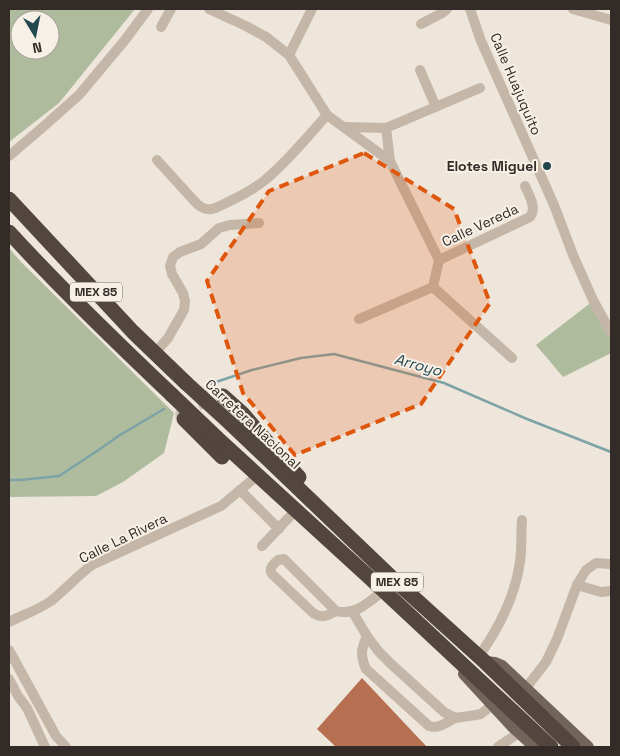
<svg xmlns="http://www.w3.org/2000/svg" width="620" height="756" viewBox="0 0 620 756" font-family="'Space Grotesk',sans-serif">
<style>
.green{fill:#afbb9d;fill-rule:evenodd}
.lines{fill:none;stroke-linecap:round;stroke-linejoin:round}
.stream{stroke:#7da3a7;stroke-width:2.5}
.building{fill:#b66f51}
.highway-tunnel{stroke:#c8c1b7;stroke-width:15;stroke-dasharray:15 8;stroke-linecap:butt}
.minor{stroke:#c4b7a8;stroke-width:10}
.major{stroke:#72645a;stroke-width:12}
.highway{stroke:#52463f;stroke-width:15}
.highway-bridge{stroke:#52463f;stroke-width:15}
.marked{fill:#df570d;fill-opacity:0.2;stroke:#df570d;stroke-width:4;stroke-dasharray:10 6;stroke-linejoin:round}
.poi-dot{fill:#22484e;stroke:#f6f0e6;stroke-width:2}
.labels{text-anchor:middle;stroke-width:4;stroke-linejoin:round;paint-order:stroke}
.shield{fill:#f6f0e6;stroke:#6d6660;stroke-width:1}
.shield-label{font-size:12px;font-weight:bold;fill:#322b27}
.street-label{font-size:14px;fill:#322b27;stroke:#f6f0e6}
.poi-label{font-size:14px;font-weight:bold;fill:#322b27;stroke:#f6f0e6;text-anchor:end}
.water-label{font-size:15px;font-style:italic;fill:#22484e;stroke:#f6f0e6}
</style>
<rect width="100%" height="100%" fill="#eee6db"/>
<g class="green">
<path d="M9,9H135L59,103L9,142ZM20,20H50V50H20Z"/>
<path d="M9,248L21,262L174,413L164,453L123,482L96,496L9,497Z"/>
<path d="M593,301L611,336V353L563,377L536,345Z"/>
</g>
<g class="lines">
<g class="stream">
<path d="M210,384L252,370L301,358L334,354L444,383L527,419L611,452"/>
<path d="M9,480H20L59,476L97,451L120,435L164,409"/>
</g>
</g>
<path class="building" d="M362,678L427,747H336L317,729Z"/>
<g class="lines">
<path class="highway-tunnel" d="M183,419V413L191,407L211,396L217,395L223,396"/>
<g class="minor">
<path d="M209,9L246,26L266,37L289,55L327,115L390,161L439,260L433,287L512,358"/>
<path d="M470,9L481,41L554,205L573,255L593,300L611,333"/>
<path d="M573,9L611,20"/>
<path d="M421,24L442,13L447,9"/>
<path d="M161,27L171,9"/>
<path d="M289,55L312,9"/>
<path d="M420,70L436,107"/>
<path d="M344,127L386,128L480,88"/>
<path d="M386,128L390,161"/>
<path d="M9,156L43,127L79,95L125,40L148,9"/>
<path d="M157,160L197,204C209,214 216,208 228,202C241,196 254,189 265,180C288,161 307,137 327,115"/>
<path d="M439,260L530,217C537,208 529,195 525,186"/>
<path d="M359,319L433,287"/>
<path d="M155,353L168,338L184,310L185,301L183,293L172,274L170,266L173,257L180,252L201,244L219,228L230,225L259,223"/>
<path d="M240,490L279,529"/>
<path d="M262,546L296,510"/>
<path d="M577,585L601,592L611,591"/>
<path d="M336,611C326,616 323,619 313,613L272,574C268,568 274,564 278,560L284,559L336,611C355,616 369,602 383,591"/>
<path d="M352,611L367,636L379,652L390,663L444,712L455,718L476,715L481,714L492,705"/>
<path d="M9,622C23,615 38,610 51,601C65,590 77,576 92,565L221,506L251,481"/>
<path d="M367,636C361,650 360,655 366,669L429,726C439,729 446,723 455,718"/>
<path d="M9,650L56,736L66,747"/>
<path d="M479,656C499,628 515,597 520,562C522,548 521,534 522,520"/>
<path d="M9,679L18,696L27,708L45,747"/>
<path d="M526,688L546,662L557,639L577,585L586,570L596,563L610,564L611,565"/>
<path d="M498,747L520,732"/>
</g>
<g class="major">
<path d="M485,662L495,663L502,666L588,747"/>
<path d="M464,674L512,726L535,747"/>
</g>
<g class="highway">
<path d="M9,199L133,332L186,383"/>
<path d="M9,232C61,289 116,342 172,395"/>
<path d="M223,396L242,413L274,450L299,477"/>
<path d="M184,419L222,457"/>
<path d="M231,424L391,577L485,662L573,747"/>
<path d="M217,438L370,578L551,747"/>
</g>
<g class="highway-bridge">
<path d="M186,383L231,424"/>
<path d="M172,395L217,438"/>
</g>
</g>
<path class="marked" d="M364,153L454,209L490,303L421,404L295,455L243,393L207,281L269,191Z"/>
<circle class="poi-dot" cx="547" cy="166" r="5"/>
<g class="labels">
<g class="shield">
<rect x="70" y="282.5" width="52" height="19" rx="4"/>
<rect x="371" y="572.5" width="52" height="19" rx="4"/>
</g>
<g class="shield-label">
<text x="96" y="296">MEX 85</text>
<text x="397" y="586">MEX 85</text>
</g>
<g class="street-label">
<text transform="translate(516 84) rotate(67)" y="5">Calle Huajuquito</text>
<text transform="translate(480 225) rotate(-25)" y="5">Calle Vereda</text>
<text transform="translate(253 424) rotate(43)" y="5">Carretera Nacional</text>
<text transform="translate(123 538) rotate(-26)" y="5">Calle La Rivera</text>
</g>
<g class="poi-label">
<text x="537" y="171">Elotes Miguel</text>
</g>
<g class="water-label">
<text transform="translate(418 365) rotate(15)" y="5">Arroyo</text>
</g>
</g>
<rect width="620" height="756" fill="none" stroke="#322b27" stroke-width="20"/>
<g transform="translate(35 35) rotate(170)"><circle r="24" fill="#f6f0e6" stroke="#a8a19a"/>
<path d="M0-4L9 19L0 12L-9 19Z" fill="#22484e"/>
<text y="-8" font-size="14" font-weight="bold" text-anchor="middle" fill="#322b27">N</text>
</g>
</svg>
